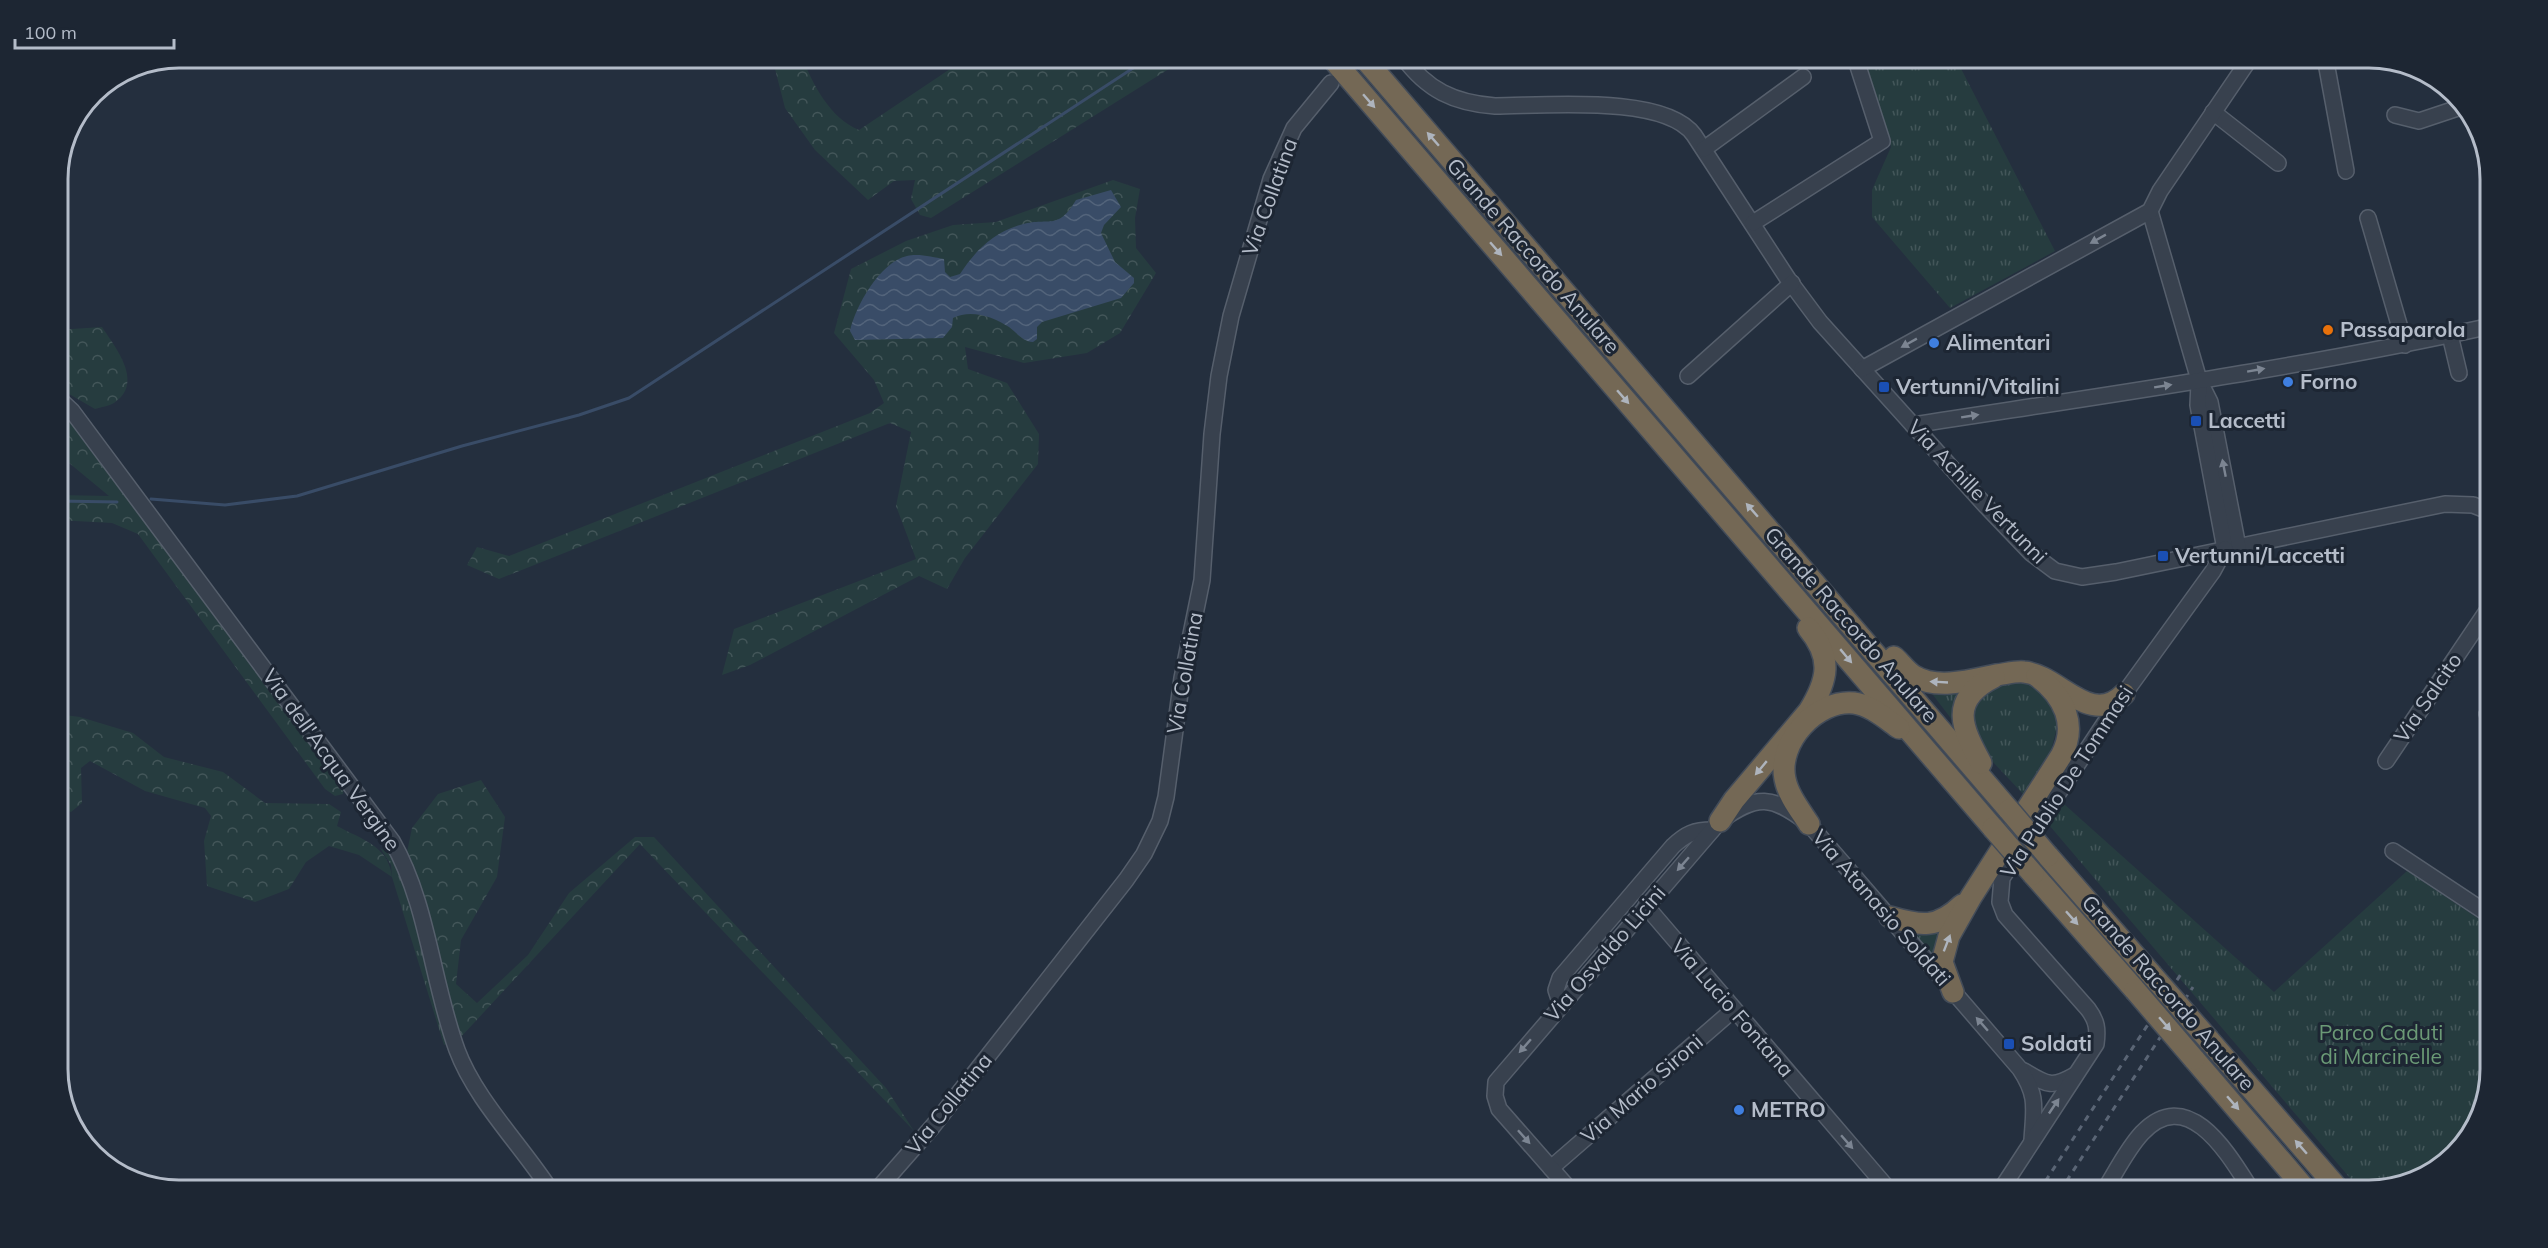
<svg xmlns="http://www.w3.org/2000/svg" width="2548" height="1248" viewBox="0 0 2548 1248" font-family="Mulish,sans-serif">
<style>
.grass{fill:url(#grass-tufts)}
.forest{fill:url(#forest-crowns)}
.water{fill:url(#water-waves)}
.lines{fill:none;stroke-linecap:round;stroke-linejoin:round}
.stream{stroke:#394c67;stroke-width:3}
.minor-casing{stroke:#565f6c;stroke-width:18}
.highway-casing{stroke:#434c59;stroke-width:24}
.minor{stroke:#38414e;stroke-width:15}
.highway{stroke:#746855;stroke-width:21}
.rail{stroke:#5a6575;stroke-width:3;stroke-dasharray:6 6;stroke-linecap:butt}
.highway-bridge-casing{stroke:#434c59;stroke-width:24;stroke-linecap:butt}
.highway-bridge{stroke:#746855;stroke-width:21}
.oneway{fill:#aeb4bd}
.oneway2{fill:#7c8592}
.food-dot{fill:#e8710a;stroke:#1d2633;stroke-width:2}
.shop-dot{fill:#3f7fe0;stroke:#1d2633;stroke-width:2}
.transit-dot{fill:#1a4fb4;stroke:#1d2633;stroke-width:2}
.labels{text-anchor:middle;stroke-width:6;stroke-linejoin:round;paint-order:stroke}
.street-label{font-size:21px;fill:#b4bcc9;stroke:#1d2633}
.poi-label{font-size:21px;font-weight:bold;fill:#b4bcc9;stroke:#1d2633;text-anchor:start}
.park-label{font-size:21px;fill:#6b9a76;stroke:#1d2633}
.rim{fill:none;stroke:#b4bcc9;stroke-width:3}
</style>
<defs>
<pattern id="grass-tufts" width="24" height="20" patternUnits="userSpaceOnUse" patternTransform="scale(1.5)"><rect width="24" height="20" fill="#263c3f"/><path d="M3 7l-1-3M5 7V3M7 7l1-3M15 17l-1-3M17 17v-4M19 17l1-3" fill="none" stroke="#435659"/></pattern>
<pattern id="forest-crowns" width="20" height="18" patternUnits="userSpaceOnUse" patternTransform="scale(1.5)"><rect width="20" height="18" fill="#263c3f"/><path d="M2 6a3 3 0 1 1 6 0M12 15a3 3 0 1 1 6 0" fill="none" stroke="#435659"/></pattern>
<pattern id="water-waves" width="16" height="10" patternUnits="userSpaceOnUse" patternTransform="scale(1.5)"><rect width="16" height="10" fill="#394c67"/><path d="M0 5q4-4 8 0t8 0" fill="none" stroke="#53647b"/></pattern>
</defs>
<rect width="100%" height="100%" fill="#242f3e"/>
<g class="grass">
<path d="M1864,57H1955L2055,251L1950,308L1872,217V190L1891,147Z"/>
<path d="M2005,679L2035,685L2055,708L2058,724L2051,750L2023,794L1977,745L1969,725L1975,702Z"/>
<path d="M1966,689L1956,725L1930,691Z"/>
<path d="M2064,804L2274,992L2407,871L2491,927V1069L2479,1123L2423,1175L2370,1191H2361L2049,825Z"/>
<path d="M380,848L391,854L409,892L449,1043L444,1045L392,877L391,865Z"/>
<path d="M1948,923L1934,957L1909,928Z"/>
</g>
<g class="forest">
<path d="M772,57H802C813,85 830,118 859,130L968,57H1188L931,218L920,215L911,199L915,180L894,181L868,200L815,150L785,108Z"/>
<path d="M1113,180L1140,189L1135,218L1136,248L1156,273L1120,333L1087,353L1024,363L965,347L968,369L1007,383L1039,434L1038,464L965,558L947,589L919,576L750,665L722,675L734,629L916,559L896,506L911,432L890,423L499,579L467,565L477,547L509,556L870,413L884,403L874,380L834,333L851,269L906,241L953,225L996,222Z"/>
<path d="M102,327C115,347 145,383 114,403C109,406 101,407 95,409L57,387V330Z"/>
<path d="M57,407L64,411L344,786L343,794L335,796L325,789L138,534L112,523L57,520V495L109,496L57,453Z"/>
<path d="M57,714L80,717L133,733L164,757L223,772L265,803L329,804L341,812L337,826C361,839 389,846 392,877L359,855L329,846L306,862L289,889L255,902L207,886L204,841L211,816L205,808L145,791L90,761L81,768L82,803L71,812L57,806Z"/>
<path d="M481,780L505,817L497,877L461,940L456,984L477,1003L528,955L569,893L635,837H654L886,1088L914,1131L640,844L460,1038L422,896L407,852L412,828L438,794Z"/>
</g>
<path class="water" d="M1111,190L1121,207L1104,225L1101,233L1115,262L1134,278V283L1121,298L1042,322L1037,327V339L1033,342C1023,342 1017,333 1009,327C993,316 970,309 953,318L952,327L943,338L855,340L850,331C855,307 880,262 907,256C918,253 933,257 944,259L945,272L950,277L960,274C975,251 993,233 1020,225C1049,216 1057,232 1076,200Z"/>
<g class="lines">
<g class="stream">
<path d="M151,499L225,505L297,496L462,446L579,415L629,398L1150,57"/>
<path d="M57,501L117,502"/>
</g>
<defs>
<g id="minor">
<path d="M1403,57C1427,90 1454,103 1495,106C1543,106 1665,94 1694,135L1788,279L1820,322L1985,505L2031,553L2055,571L2082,577L2116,572L2445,504L2473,505L2491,512"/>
<path d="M2325,57L2346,171"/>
<path d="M2213,112L2278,163"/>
<path d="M2395,115L2419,121L2464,106"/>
<path d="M1704,149L1803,77"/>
<path d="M2150,211L2199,380L2210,402L2238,547"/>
<path d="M2368,218L2405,345"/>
<path d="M1753,223L1882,141L1855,57"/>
<path d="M2450,335L2459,373"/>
<path d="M1862,369L2150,211L2160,191L2251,57"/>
<path d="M1688,376L1792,283"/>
<path d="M2199,383L2198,405L2225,549"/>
<path d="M57,397L72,411L392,841C428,904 432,982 457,1050C475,1099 522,1146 551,1191"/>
<path d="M1913,425C2106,395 2300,368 2491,326"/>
<path d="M2491,709L2487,714L2491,717"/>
<path d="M2386,761L2491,605"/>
<path d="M2393,851L2491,916"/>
<path d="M1646,906L1890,1191"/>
<path d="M1561,1005L1556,990L1560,978L1673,846C1686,834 1694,830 1712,830"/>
<path d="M2024,1071C2046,1084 2051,1089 2075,1075"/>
<path d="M1551,1168L1733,1010"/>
<path d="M876,1191L933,1126L1126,880L1144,854L1160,821L1166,797L1182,678L1202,580L1212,434L1219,376L1231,316L1271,179L1294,128L1331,83"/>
<path d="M1571,1191L1499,1109L1495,1096L1496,1082L1720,821C1757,794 1772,795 1809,824L2020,1069C2038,1096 2034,1108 2032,1140"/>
<path d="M2000,1191L2096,1044C2098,1029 2097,1021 2088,1009L2005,915L2000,902L2002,878L2124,694L2213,571L2225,549"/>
<path d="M2104,1191C2116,1172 2127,1149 2142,1133C2189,1083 2230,1157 2252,1191"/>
</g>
<g id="highway">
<path d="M1331,57L1993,828"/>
<path d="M1363,57L2009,810"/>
<path d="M1894,657C1901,663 1906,671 1914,676C1937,690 1972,680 1996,675C2006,674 2015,671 2024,672C2059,675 2090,728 2124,694"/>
<path d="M1981,763C1962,728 1948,700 1994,677"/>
<path d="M1720,821L1734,800L1809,711C1828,680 1833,658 1808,628"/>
<path d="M1809,824C1800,810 1788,795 1785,779C1777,742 1817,699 1854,703C1870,705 1886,719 1899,728"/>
<path d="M2048,856L2151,974"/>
<path d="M2033,874L2135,990"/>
<path d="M1890,917C1921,926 1937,929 1962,905"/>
<path d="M1953,992L1942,962L1949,936L1971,897L2061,756C2078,725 2064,696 2037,676"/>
<path d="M2209,1040L2340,1191"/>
<path d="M2194,1059L2307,1191"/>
</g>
</defs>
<use href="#minor" class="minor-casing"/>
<use href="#highway" class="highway-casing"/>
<use href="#minor" class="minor"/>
<use href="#highway" class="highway"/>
<g class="rail">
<path d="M2039,1191L2181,974"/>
<path d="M2060,1191L2193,987"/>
</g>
<defs>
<g id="highway-bridge">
<path d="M2009,810L2048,856"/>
<path d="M1993,828L2033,874"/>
<path d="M2151,974L2209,1040"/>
<path d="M2135,990L2194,1059"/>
</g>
</defs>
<use href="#highway-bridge" class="highway-bridge-casing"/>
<use href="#highway-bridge" class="highway-bridge"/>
</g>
<defs><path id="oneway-solid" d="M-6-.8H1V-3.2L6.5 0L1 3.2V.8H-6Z" transform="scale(1.5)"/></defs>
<g class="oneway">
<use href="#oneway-solid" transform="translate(1369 101) rotate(49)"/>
<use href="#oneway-solid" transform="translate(1433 139) rotate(-131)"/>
<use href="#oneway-solid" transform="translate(1496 249) rotate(49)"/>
<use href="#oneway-solid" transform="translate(1623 397) rotate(49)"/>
<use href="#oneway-solid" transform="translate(1752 510) rotate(-131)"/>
<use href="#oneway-solid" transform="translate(1846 656) rotate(50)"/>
<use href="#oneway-solid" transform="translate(1939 682) rotate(-177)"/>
<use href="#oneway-solid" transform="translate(1761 768) rotate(130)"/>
<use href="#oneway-solid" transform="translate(2072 918) rotate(48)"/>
<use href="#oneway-solid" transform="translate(1947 943) rotate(-69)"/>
<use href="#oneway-solid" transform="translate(2165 1024) rotate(49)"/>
<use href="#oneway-solid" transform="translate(2233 1103) rotate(49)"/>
<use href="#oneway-solid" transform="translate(2301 1147) rotate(-131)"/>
</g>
<g class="oneway2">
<use href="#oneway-solid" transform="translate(2098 239) rotate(151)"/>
<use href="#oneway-solid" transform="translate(1909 343) rotate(151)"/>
<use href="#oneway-solid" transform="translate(2256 370) rotate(-10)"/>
<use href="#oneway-solid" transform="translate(2163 386) rotate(-9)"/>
<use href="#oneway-solid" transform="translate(1970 416) rotate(-9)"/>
<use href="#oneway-solid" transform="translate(2224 468) rotate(-101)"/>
<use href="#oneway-solid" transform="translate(1683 864) rotate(131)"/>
<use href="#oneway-solid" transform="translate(1982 1024) rotate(-131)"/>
<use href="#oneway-solid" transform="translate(1525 1046) rotate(131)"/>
<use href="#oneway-solid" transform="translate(2054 1106) rotate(-56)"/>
<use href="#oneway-solid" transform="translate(1524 1137) rotate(48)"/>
<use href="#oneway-solid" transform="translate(1847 1142) rotate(49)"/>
</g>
<circle class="food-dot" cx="2328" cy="330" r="6"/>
<g class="shop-dot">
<circle cx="1934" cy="343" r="6"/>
<circle cx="2288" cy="382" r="6"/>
<circle cx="1739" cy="1110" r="6"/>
</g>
<g class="transit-dot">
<rect x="1878" y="381" width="12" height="12" rx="3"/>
<rect x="2190" y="415" width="12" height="12" rx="3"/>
<rect x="2157" y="550" width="12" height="12" rx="3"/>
<rect x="2003" y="1038" width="12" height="12" rx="3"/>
</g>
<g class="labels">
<g class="street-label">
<text transform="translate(1270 197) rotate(-70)" y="7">Via Collatina</text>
<text transform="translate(1533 256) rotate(49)" y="7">Grande Raccordo Anulare</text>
<text transform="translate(1977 492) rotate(46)" y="7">Via Achille Vertunni</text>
<text transform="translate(1851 625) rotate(49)" y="7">Grande Raccordo Anulare</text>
<text transform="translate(1185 673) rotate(-80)" y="7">Via Collatina</text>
<text transform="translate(2428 698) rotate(-56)" y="7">Via Salcito</text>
<text transform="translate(331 760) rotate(54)" y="7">Via dell'Acqua Vergine</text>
<text transform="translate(2067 782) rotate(-57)" y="7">Via Publio De Tommasi</text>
<text transform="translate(1881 908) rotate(49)" y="7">Via Atanasio Soldati</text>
<text transform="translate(1605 954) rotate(-49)" y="7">Via Osvaldo Licini</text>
<text transform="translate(2168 993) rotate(49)" y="7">Grande Raccordo Anulare</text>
<text transform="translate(1732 1008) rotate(49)" y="7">Via Lucio Fontana</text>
<text transform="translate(1642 1089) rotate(-41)" y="7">Via Mario Sironi</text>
<text transform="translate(949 1104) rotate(-51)" y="7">Via Collatina</text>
</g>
<g class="poi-label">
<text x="2340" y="337">Passaparola</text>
<text x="1946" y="350">Alimentari</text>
<text x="2300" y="389">Forno</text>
<text x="1896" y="394">Vertunni/Vitalini</text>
<text x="2208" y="428">Laccetti</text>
<text x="2175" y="563">Vertunni/Laccetti</text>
<text x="2021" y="1051">Soldati</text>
<text x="1751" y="1117">METRO</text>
</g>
<g class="park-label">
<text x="2381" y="1040">Parco Caduti<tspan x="2381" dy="24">di Marcinelle</tspan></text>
</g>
</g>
<path d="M0 0H2548V1248H0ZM179 68H2369A111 111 0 0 1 2480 179V1069A111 111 0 0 1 2369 1180H179A111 111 0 0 1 68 1069V179A111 111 0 0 1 179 68Z" fill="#1d2633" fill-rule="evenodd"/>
<path class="rim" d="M179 68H2369A111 111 0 0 1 2480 179V1069A111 111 0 0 1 2369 1180H179A111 111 0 0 1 68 1069V179A111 111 0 0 1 179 68Z"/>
<path d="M15 39v9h159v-9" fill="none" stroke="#b4bcc9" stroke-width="3"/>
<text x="24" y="39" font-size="18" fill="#b4bcc9" stroke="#1d2633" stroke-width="4.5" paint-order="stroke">100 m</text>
</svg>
